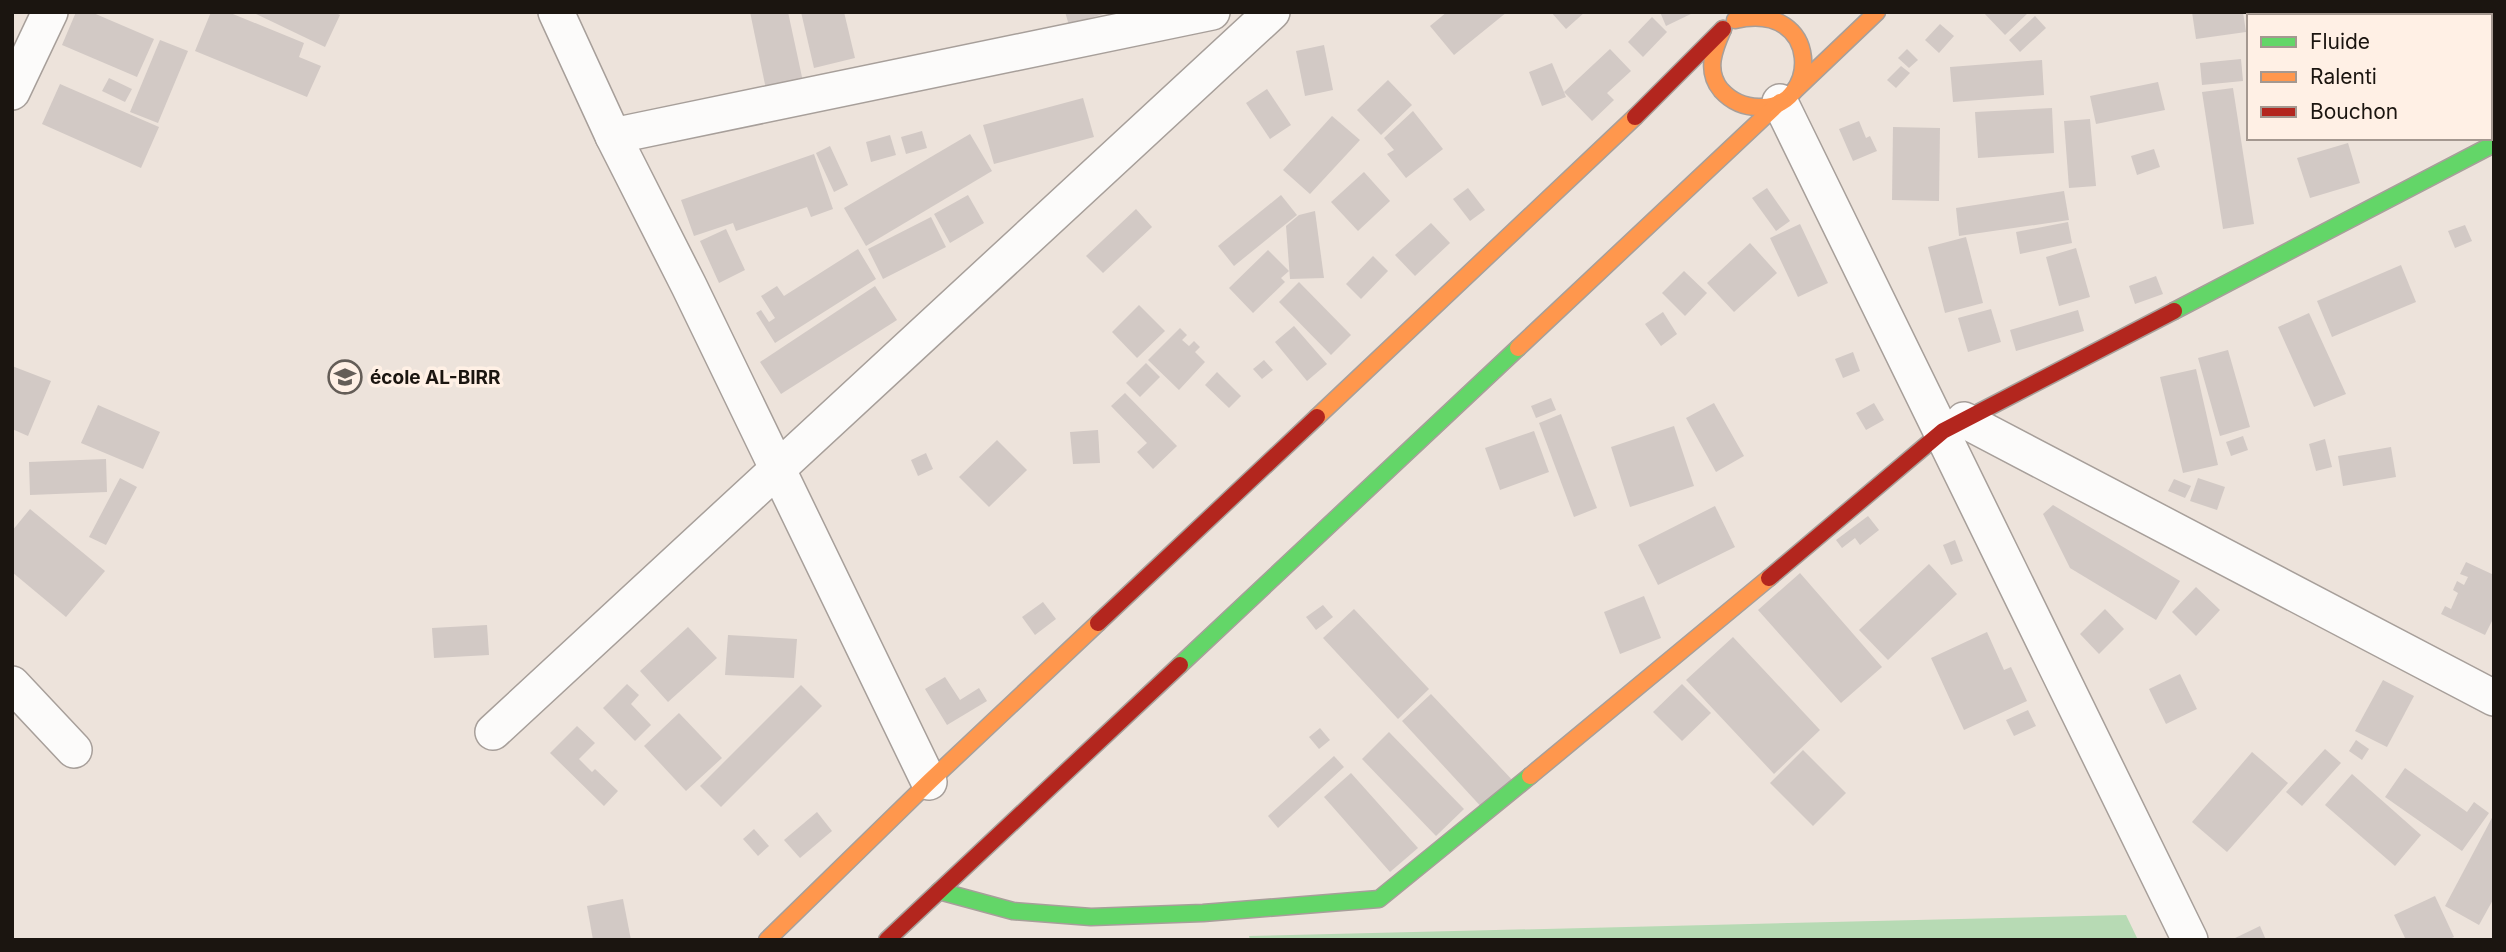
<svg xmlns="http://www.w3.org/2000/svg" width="2506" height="952" viewBox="0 0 2506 952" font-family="Inter,sans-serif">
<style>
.green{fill:#b7dab4}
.building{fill:#d2c9c5}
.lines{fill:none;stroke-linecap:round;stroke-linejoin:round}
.street-casing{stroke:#a79f9a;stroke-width:38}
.fast-casing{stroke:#a79f9a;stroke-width:19}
.slow-casing{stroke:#a79f9a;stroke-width:19}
.jam-casing{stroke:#a79f9a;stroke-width:19}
.street{stroke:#fcfbfa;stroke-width:35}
.fast{stroke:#63d668;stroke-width:16}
.slow{stroke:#ff974d;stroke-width:16}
.jam{stroke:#b3261e;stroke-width:16}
.labels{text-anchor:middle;stroke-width:7;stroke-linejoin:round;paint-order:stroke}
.poi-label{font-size:19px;font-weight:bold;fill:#1b1510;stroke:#fff0e5;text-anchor:start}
</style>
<rect width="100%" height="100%" fill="#ede3db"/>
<path class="green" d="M2126,915L2138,940H1250L1249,936Z"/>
<g class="building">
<path d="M76,12H91L154,39L137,77L62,45Z"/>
<path d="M211,12H228L304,43L299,57L321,66L307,97L195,51Z"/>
<path d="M252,12H334L340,15L325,47Z"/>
<path d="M750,12H788L805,91L768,99Z"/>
<path d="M801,12H844L855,58L814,68Z"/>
<path d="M1065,12H1106V13L1069,25Z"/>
<path d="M1447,12H1507L1454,55L1430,26Z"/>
<path d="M1551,12H1585L1566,29Z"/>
<path d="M1660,12H1695L1666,26Z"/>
<path d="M1983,12H2029L2005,35Z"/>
<path d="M2192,12H2243L2246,32L2196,39Z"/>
<path d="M2035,16L2046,28L2020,52L2009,40Z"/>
<path d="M1652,17L1667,32L1643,57L1628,42Z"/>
<path d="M1940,24L1954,36L1939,53L1925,40Z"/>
<path d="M160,40L188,51L158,123L130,112Z"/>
<path d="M1324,45L1333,90L1305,96L1296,51Z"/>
<path d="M1610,49L1631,71L1607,93L1614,100L1592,121L1564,92Z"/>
<path d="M1907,49L1918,60L1909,68L1898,58Z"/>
<path d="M2241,59L2243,81L2202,85L2200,63Z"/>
<path d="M2042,60L2044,95L1953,102L1950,67Z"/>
<path d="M1552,63L1566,97L1542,106L1529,72Z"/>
<path d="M1901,66L1910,73L1896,88L1887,80Z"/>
<path d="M109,78L132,89L125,102L102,91Z"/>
<path d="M1388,80L1412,105L1381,135L1357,110Z"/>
<path d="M2158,82L2165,110L2096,124L2090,96Z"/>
<path d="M60,84L159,127L141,168L42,124Z"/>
<path d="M2233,88L2254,224L2223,229L2202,92Z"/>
<path d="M1267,89L1291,125L1270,139L1246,103Z"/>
<path d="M1083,98L1094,137L994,164L983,125Z"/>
<path d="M2052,108L2054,153L1978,158L1975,112Z"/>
<path d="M1413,111L1443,149L1406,178L1387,154L1394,150L1384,138Z"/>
<path d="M1332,116L1360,140L1310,194L1283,170Z"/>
<path d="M2090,119L2096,186L2069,188L2064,121Z"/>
<path d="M1859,121L1866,138L1870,136L1877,151L1853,161L1839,129Z"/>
<path d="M1893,127L1940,128L1939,201L1892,200Z"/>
<path d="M922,131L927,148L906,154L901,137Z"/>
<path d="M970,134L992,171L866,246L844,208Z"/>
<path d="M890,135L896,155L871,162L866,142Z"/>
<path d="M2348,143L2360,183L2310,198L2297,158Z"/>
<path d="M830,146L848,185L834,192L816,153Z"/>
<path d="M2154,149L2160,167L2137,175L2131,156Z"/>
<path d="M814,154L833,209L811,217L807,207L736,231L733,223L694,236L681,200Z"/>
<path d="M1364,172L1390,201L1358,231L1331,202Z"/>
<path d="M1468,188L1485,210L1470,221L1453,199Z"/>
<path d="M1767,188L1790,221L1776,231L1752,198Z"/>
<path d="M2064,191L2069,220L1959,236L1956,208Z"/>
<path d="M968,195L984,223L950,243L934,214Z"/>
<path d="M1281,195L1297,215L1234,266L1218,246Z"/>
<path d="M1136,209L1152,227L1103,273L1086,256Z"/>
<path d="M1315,211L1324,278L1290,279L1286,226L1299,215Z"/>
<path d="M931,217L946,247L883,279L868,249Z"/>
<path d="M2068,222L2072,243L2020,254L2016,232Z"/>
<path d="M1431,223L1450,243L1415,276L1395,255Z"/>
<path d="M1800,224L1828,283L1798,297L1770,238Z"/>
<path d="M2465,225L2472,241L2455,248L2448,231Z"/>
<path d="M726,229L745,270L719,283L700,241Z"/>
<path d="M1966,237L1983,303L1945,313L1928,247Z"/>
<path d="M1750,243L1777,273L1734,312L1707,283Z"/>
<path d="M2076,248L2090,297L2059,306L2046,257Z"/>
<path d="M858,249L876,279L775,343L756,313L761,310L769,322L775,318L761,296L777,286L784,296Z"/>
<path d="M1268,250L1289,271L1281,278L1285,282L1253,313L1229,288Z"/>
<path d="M1373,256L1388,271L1361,299L1346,284Z"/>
<path d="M2401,265L2416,302L2332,337L2317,301Z"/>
<path d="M1684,271L1707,293L1685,316L1662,293Z"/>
<path d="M2156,276L2163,294L2135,304L2129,286Z"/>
<path d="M1299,282L1351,335L1331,355L1279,302Z"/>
<path d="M875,286L897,320L781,394L760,362Z"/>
<path d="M1139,305L1165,331L1137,358L1112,332Z"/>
<path d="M1991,309L2001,342L1968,352L1958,318Z"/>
<path d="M2078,310L2084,331L2016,351L2010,330Z"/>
<path d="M1663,312L1677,334L1661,346L1645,324Z"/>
<path d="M2309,313L2346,394L2314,407L2278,327Z"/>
<path d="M1294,326L1327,364L1307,381L1275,342Z"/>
<path d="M1180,328L1187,335L1182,340L1189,346L1194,341L1200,347L1195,352L1205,362L1179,390L1148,360Z"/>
<path d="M2228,350L2250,427L2220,436L2198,358Z"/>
<path d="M1853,352L1860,371L1843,378L1835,359Z"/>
<path d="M1264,360L1273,370L1262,379L1253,369Z"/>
<path d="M1146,363L1160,377L1140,397L1126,383Z"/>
<path d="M12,366L51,381L28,436L12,429Z"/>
<path d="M2196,369L2218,465L2183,473L2160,377Z"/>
<path d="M1217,372L1241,396L1229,408L1205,385Z"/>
<path d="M1125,393L1177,446L1153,469L1137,452L1147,443L1111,406Z"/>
<path d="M1551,398L1556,410L1536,418L1531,406Z"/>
<path d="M1714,403L1744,456L1716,472L1686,418Z"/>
<path d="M1874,403L1884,420L1866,430L1856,413Z"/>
<path d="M98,405L160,432L143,469L81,443Z"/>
<path d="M1561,414L1597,508L1574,517L1539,423Z"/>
<path d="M1674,426L1694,486L1630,507L1611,447Z"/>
<path d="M1098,430L1100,463L1073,464L1070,432Z"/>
<path d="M1534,431L1549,472L1500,490L1485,448Z"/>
<path d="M2243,436L2248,450L2231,456L2226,442Z"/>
<path d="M2325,439L2332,467L2316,471L2309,444Z"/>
<path d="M997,440L1027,470L989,507L959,477Z"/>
<path d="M2391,447L2396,477L2343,486L2338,456Z"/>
<path d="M926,453L933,469L918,476L911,460Z"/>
<path d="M106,459L107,492L30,495L29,462Z"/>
<path d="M120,478L137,487L106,545L89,537Z"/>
<path d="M2198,478L2225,487L2217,510L2190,501Z"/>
<path d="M2174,479L2191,486L2185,498L2168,491Z"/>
<path d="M2053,505L2180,581L2156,620L2070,568L2043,514Z"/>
<path d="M1715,506L1735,547L1658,585L1638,545Z"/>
<path d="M30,509L105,571L66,617L12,572V531Z"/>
<path d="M1868,516L1879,530L1860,545L1855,538L1842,548L1836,540Z"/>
<path d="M1955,540L1963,561L1951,565L1943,545Z"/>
<path d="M2466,562L2494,575V617L2485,635L2441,614L2445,606L2451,609L2458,593L2453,590L2457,581L2464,585L2468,577L2460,574Z"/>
<path d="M1929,564L1957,594L1888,660L1859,630Z"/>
<path d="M1800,573L1882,667L1841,703L1758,610Z"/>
<path d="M2196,587L2220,610L2196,636L2172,612Z"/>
<path d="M1644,596L1661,638L1620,654L1604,612Z"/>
<path d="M1043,602L1056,619L1035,635L1022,617Z"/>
<path d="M1323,605L1333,617L1316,630L1306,617Z"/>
<path d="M1354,609L1429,689L1398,719L1323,638Z"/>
<path d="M2105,609L2124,629L2099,654L2080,634Z"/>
<path d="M487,625L489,655L434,658L432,628Z"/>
<path d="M688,627L717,658L668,702L640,671Z"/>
<path d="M1987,632L2004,670L2011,667L2027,701L1964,730L1931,658Z"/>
<path d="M728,635L797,639L794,678L725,675Z"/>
<path d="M1733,637L1820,730L1774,774L1686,680Z"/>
<path d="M2180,674L2197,709L2166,724L2149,689Z"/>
<path d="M945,677L960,700L979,688L987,701L947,725L925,689Z"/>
<path d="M2383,680L2414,696L2387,747L2355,731Z"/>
<path d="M627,684L639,695L631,704L651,725L635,741L603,708Z"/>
<path d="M1682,684L1711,713L1682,741L1653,712Z"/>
<path d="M801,685L822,706L721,807L700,786Z"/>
<path d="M1431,694L1516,784L1486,812L1402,721Z"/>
<path d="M2028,710L2036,726L2014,736L2006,720Z"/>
<path d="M679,713L722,758L686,791L644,746Z"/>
<path d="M577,726L595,743L579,759L592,772L595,769L618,791L604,806L550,753Z"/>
<path d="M1320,728L1330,740L1319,749L1309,737Z"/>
<path d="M1389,732L1464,809L1436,836L1362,759Z"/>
<path d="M2356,740L2369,749L2362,760L2349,751Z"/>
<path d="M2325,749L2341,763L2302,806L2286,792Z"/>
<path d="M1803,750L1846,793L1813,826L1770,783Z"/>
<path d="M2252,752L2288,783L2227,852L2192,822Z"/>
<path d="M1334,756L1344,767L1278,828L1268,816Z"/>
<path d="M2405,768L2467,812L2474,802L2489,813L2462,851L2385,797Z"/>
<path d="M1351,773L1418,848L1390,872L1324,797Z"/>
<path d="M2352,774L2421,835L2395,866L2325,805Z"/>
<path d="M817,812L832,831L800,858L784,840Z"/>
<path d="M2494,814V898L2479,925L2445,906Z"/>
<path d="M754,829L769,846L758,856L743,839Z"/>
<path d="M2435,896L2454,937L2447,940H2406L2394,915Z"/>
<path d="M623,899L631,940H593L587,906Z"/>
<path d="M2260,926L2266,940H2231Z"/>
</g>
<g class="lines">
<defs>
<g id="street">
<path d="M556,12L613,136L689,286L929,782"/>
<path d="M12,92L50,12"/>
<path d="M1780,102L2190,940"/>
<path d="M613,136L1212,12"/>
<path d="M1964,420L2494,698"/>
<path d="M12,684L74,750"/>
<path d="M493,732L1272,12"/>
</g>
<g id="fast">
<path d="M2174,311L2494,144"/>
<path d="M1180,665L1518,348"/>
<path d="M939,891L1013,911L1091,917L1203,913L1379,899L1530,776"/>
</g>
<g id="slow">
<path d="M1723,29C1714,49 1705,71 1721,90C1731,101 1743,107 1759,107C1820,110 1823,0 1735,20"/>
<path d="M1793,92L1877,12"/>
<path d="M1518,348L1780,102"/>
<path d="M1317,417L1635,117"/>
<path d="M1530,776L1769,578"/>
<path d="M767,940L929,782L1098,623"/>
</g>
<g id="jam">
<path d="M1635,117L1723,29"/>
<path d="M1769,578L1943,431L2174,311"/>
<path d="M1098,623L1317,417"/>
<path d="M887,940L1180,665"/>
</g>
</defs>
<use href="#street" class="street-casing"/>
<use href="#fast" class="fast-casing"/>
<use href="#slow" class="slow-casing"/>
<use href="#jam" class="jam-casing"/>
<use href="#street" class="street"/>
<use href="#fast" class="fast"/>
<use href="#slow" class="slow"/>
<use href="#jam" class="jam"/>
</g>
<defs>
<symbol id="school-ring" viewBox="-11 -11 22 22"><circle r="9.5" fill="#fff0e5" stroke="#645d57" stroke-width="1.5"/><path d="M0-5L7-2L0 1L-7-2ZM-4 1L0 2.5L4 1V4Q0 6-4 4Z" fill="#645d57"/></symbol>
</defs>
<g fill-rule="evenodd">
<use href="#school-ring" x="326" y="358" width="38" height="38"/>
</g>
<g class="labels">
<g class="poi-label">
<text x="370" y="384">école AL-BIRR</text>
</g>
</g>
<rect width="2506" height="952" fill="none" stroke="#1b1510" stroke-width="28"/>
<rect x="2247" y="14" width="245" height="126" fill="#fff0e5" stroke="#a49890" stroke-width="2"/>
<rect x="2261" y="37" width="35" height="10" fill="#63d668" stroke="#a49890" stroke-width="2"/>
<text x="2310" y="49" font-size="21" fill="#1b1510">Fluide</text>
<rect x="2261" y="72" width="35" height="10" fill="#ff974d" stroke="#a49890" stroke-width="2"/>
<text x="2310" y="84" font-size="21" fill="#1b1510">Ralenti</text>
<rect x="2261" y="107" width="35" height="10" fill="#b3261e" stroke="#a49890" stroke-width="2"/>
<text x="2310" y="119" font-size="21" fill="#1b1510">Bouchon</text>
</svg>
